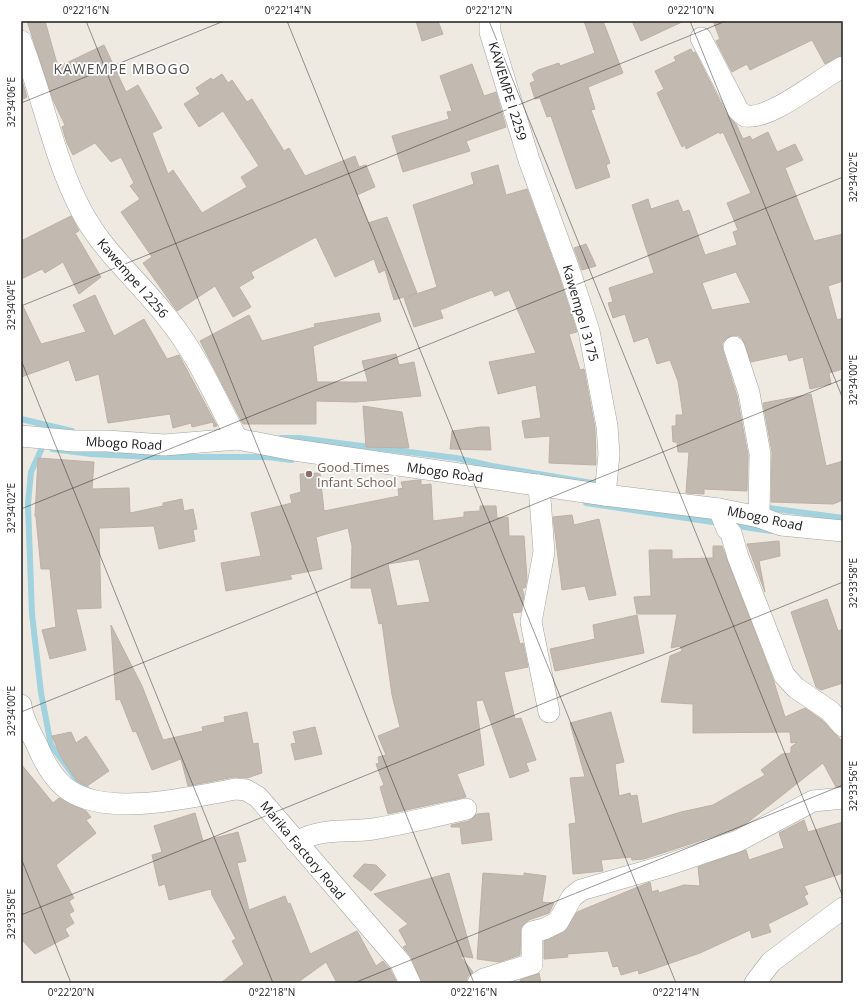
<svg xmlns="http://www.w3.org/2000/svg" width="864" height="1004" viewBox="0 0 864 1004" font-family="'Open Sans',sans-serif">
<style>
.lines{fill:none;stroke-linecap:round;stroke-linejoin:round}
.stream{stroke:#a1d2dd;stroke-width:6}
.building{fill:#c2b9b1;stroke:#c0afa4;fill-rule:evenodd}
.minor-casing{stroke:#a3a3a3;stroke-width:22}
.minor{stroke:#fff;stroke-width:21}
.ticks{fill:none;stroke:#1c1c1c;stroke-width:1;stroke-opacity:0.45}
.education-dot{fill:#8d6e63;stroke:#fff;stroke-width:1.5}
.labels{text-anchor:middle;stroke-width:3.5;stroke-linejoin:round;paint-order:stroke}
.street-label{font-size:13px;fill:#1c1c1c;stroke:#fff}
.education-label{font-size:13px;fill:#785e54;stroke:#fff;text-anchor:start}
.neighbourhood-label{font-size:14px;letter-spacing:1px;fill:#4f4f4f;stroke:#fff}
.neatline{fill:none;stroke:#1c1c1c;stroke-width:1.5}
.ticks-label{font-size:10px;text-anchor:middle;fill:#1c1c1c}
</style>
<rect width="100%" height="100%" fill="#eeeae2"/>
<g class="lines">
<g class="stream">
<path d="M21,419L72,431"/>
<path d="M281,438H299L456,458L492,466L598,484"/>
<path d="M42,448L31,472L28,504L32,614L41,693L51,745L74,776L88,790"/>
<path d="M52,449L91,454L153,457H268L292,460"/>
<path d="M586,503L719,523"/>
<path d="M761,507L843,518"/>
<path d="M730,525L771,531"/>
</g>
</g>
<g class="building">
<path d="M27,21H45L58,67L104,45L126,92L138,85L162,128L152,133L168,174L173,170L202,213L247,187L241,177L259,166L223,111L199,127L184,104L200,94L196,88L211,78L213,80L222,74L228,83L232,80L247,102L252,99L284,151L289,148L305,176L355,156L359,167L366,165L375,187L357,195L368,223L387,217L417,293L394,300L385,270L379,273L374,259L335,277L316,237L251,272L254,278L239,287L251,307L233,317L215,286L177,311L143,263L152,257L121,212L140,199L130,186L134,183L121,157L111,162L95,143L73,155L67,143L62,127L65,125L53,100Z"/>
<path d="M416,21H438L443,34L422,41Z"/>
<path d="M584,21H603L623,73L588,87L595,109L591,110L610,163L606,165L610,177L576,189L551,116L547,117L540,98L535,99L530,83L535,81L532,74L538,70L559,63L560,66L595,53Z"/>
<path d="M632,21H684L641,41Z"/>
<path d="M713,21H843V55L825,64L812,40L750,70L747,64L732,72L716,41L720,39Z"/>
<path d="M691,49L693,53L695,52L727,115L736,124L743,139L750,136L752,140L768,132L777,152L795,144L803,160L785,168L814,241L843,234V281L828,286L837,320L843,318V369L829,373L831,384L810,389L803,357L789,361L787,354L751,362L742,338L737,335L731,336L725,339L722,344L723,351L737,396L748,455L747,491L704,489V494L686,493L689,452H678L677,442H673L672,426H676V415H683L678,381L670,360L657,364L648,337L634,342L625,314L613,318L608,303L613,302L609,288L654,273L632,205L648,199L651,209L678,200L683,212L689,210L705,255L737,245L733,232L738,230L727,203L751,193L723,132L720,134L719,132L686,149L685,145L682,147L657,93L664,89L655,71L676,61L674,57ZM736,272L751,303L712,310L702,283Z"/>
<path d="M472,64L484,96L496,92L506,127L466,141L470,151L403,172L392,136L449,119L447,112L452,111L440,76Z"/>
<path d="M21,77L27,97L21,100Z"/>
<path d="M498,165L506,195L527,189L560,279L577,332L569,334L580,370L584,369L595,428L596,465L549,463L550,436L525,438L522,421L541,418L536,385L498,394L489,362L536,353L509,290L495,296L492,290L473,297L440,310L443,318L414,327L404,298L437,287L413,205L474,184L471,173Z"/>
<path d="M71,216L79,231L75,233L101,277L79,294L63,262L45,273L42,269L21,279V241Z"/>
<path d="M586,244L596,266L582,270L574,248Z"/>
<path d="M95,295L114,336L144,319L167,359L179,355L217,426L214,427L213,422L192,427L191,423L173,428L170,414L108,423L99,374L76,381L69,360L21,377V302L41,344L86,332L73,305Z"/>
<path d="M379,313L381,321L313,346L317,382H368L362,361L396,354L399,365L414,362L421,396L356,402L316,401V424H243L200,341L249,315L262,341L315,327L314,324Z"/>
<path d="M811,394L826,466L843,461V500L833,504L771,502L772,452L763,403Z"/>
<path d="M363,406L402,412L409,448L366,447Z"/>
<path d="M481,427H489L491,450L450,449L452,431Z"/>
<path d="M38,458L94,462L92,489L129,488L130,513L163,506V503L182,499L184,511L193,509L197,529L193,530L195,541L159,549L154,526L99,528L101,608L76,609L86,650L50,659L42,630L56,627L50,569H41L36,517L35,516Z"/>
<path d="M320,473L324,511L399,496L398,489L403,488L401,482L418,480H421V485L431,484L433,521L464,517V512L480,511V506H496L497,518L508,517L509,536H524L527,579L525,588H522L524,595L521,612L512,613L520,644L523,643L528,667L504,672L515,719L521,718L536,760L526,763L529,771L510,778L483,700L476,701L484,765L457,774L466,797L388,814L380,787L384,785L376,764L379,763L378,757L386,755L378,736L400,727L392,695L382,623L379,624L371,588H351L352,546L348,528L316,537L322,569L290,575L292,579L226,591L221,563L261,556L251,513L292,503L290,495L301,492L300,474ZM419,559L430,602L397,606L388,564Z"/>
<path d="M572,515L574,525L599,519L616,595L589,600L585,586L562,590L553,517Z"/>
<path d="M779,541L780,556L759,561L765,592L747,544Z"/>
<path d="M713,546H722L773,679L785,717L805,708L822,720L843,742V786L836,787L823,763L747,823L733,830L644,859L632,860L631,857L601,860L603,871L573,874L569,824L576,823L570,778L585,777L570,723L611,712L624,762L615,764L619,796L630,793L631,796L637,795L642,824L681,812L713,805L765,775L761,770L782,754L791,753V747L798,742L791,743L790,732L693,733V704L661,702L670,656L682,651L680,646L671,648L677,614H637L634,597L651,596L649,550H672V559L713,558Z"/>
<path d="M827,599L838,631L843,629V683L821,690L816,687L791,612Z"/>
<path d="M637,615L644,653L555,671L550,649L595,639L593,625Z"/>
<path d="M111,625L142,686L163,740L203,731L202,727L225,722L224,717L247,712L253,744L258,743L262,773L247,778L234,777L188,786L181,759L152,770L136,731L133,732L120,699L116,700Z"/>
<path d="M315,727L322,754L295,760L291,744L296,743L293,732Z"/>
<path d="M71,732L76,743L86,736L109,771L87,786L77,781L61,757L52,736Z"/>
<path d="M21,764L53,803L59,798L86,811L91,817L86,820L96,833L56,865L74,898L69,901L74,911L69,914L74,923L65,929L69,936L35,954L21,939Z"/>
<path d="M195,813L203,841L238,832L246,861L237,863L249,910L285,896L288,904L290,903L310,954L357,931L376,966L383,961L390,969L397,983H337L326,962L297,983H221L244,964L232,941L236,939L212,895L211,889L169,900L165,884L159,886L152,855L162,852L154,826Z"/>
<path d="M489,813L492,840L462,844L460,827H451V825L469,821L477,814Z"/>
<path d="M804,820L808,832L843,822V873L804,886L808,894L804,896L808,904L768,924L771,932L752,938L750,930L700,953L639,974L638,970L621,975L618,966L613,967L608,951L567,954L568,957L544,959V941L564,932L577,912L650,882L652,892L658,890L659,893L684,885L700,886L698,867L746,850L749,860L784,848L779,833Z"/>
<path d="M364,864L376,865L386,875L371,891L353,876Z"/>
<path d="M449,873L473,958L460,956L473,972L467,977L466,983H422L411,957L403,947L407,945L399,930L408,924L374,894Z"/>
<path d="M483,873L524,876V873L546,876L542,902L554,903L549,913L529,920L521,927L520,955L499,962L477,959Z"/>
<path d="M539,973L541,983H521L520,980Z"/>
</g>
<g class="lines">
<defs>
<g id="minor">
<path d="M490,21V32L529,160L571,275L589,331L607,426L609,454L605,495"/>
<path d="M701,38L734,102L738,110L745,116C771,120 819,79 843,67"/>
<path d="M21,41C43,96 53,157 81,210C102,251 138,280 166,316C197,354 215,397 237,439"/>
<path d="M734,347L749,393L760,454L759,517"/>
<path d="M21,436L74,441H107L164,445L237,439L294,450L605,495L719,509L759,517L781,525L843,531"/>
<path d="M539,485L544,552L531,622L549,712"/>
<path d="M719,509L727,529L731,533L738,557L784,675L796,688L830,711L843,726"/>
<path d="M21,705C22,718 31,733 37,745C44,762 54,781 70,791C110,817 191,797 236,789L246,790L258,797L400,962L410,983"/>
<path d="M296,842C323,827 345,833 373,829C405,824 436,816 466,809"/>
<path d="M478,983L484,979L532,964V932L544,929L558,922L572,897L581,890L664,866L738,841L813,801L843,798"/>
<path d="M755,983L771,962L843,908"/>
</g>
</defs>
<use href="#minor" class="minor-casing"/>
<use href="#minor" class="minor"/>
</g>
<path class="ticks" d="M86,21L474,983M287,21L676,983M489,21L843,897M690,21L843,399M21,103L224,21M21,306L726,21M21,360L273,983M21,509L843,177M21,712L843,379M21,858L71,983M21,915L843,582M354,983L843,785"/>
<circle class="education-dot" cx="309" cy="474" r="4"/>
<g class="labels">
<g class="street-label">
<text transform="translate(508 91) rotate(73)" y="5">KAWEMPE I 2259</text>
<text transform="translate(133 278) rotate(49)" y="5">Kawempe I 2256</text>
<text transform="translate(581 313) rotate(74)" y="5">Kawempe I 3175</text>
<text transform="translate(124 443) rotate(3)" y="5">Mbogo Road</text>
<text transform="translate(445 472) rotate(8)" y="5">Mbogo Road</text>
<text transform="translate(765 518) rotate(12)" y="5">Mbogo Road</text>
<text transform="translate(303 850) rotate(50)" y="5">Marika Factory Road</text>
</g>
<g class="education-label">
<text x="317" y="472">Good Times<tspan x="317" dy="15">Infant School</tspan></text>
</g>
<g class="neighbourhood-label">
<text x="122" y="74">KAWEMPE MBOGO</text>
</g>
</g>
<rect width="864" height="1004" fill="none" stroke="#ffffff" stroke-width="44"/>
<rect x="22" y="22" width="820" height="960" class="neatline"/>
<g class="ticks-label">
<text x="86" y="14">0°22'16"N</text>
<text x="288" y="14">0°22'14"N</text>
<text x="489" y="14">0°22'12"N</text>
<text x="691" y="14">0°22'10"N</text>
<text transform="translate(11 102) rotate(-90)" y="4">32°34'06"E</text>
<text transform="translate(853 177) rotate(-90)" y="4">32°34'02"E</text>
<text transform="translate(11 305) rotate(-90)" y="4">32°34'04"E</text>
<text transform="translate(853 380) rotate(-90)" y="4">32°34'00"E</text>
<text transform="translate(11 508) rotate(-90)" y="4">32°34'02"E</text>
<text transform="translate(853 583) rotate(-90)" y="4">32°33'58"E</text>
<text transform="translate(11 711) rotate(-90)" y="4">32°34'00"E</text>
<text transform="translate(853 786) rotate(-90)" y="4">32°33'56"E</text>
<text transform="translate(11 914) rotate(-90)" y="4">32°33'58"E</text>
<text x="71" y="996">0°22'20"N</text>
<text x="272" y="996">0°22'18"N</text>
<text x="474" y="996">0°22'16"N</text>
<text x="676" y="996">0°22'14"N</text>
</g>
</svg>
